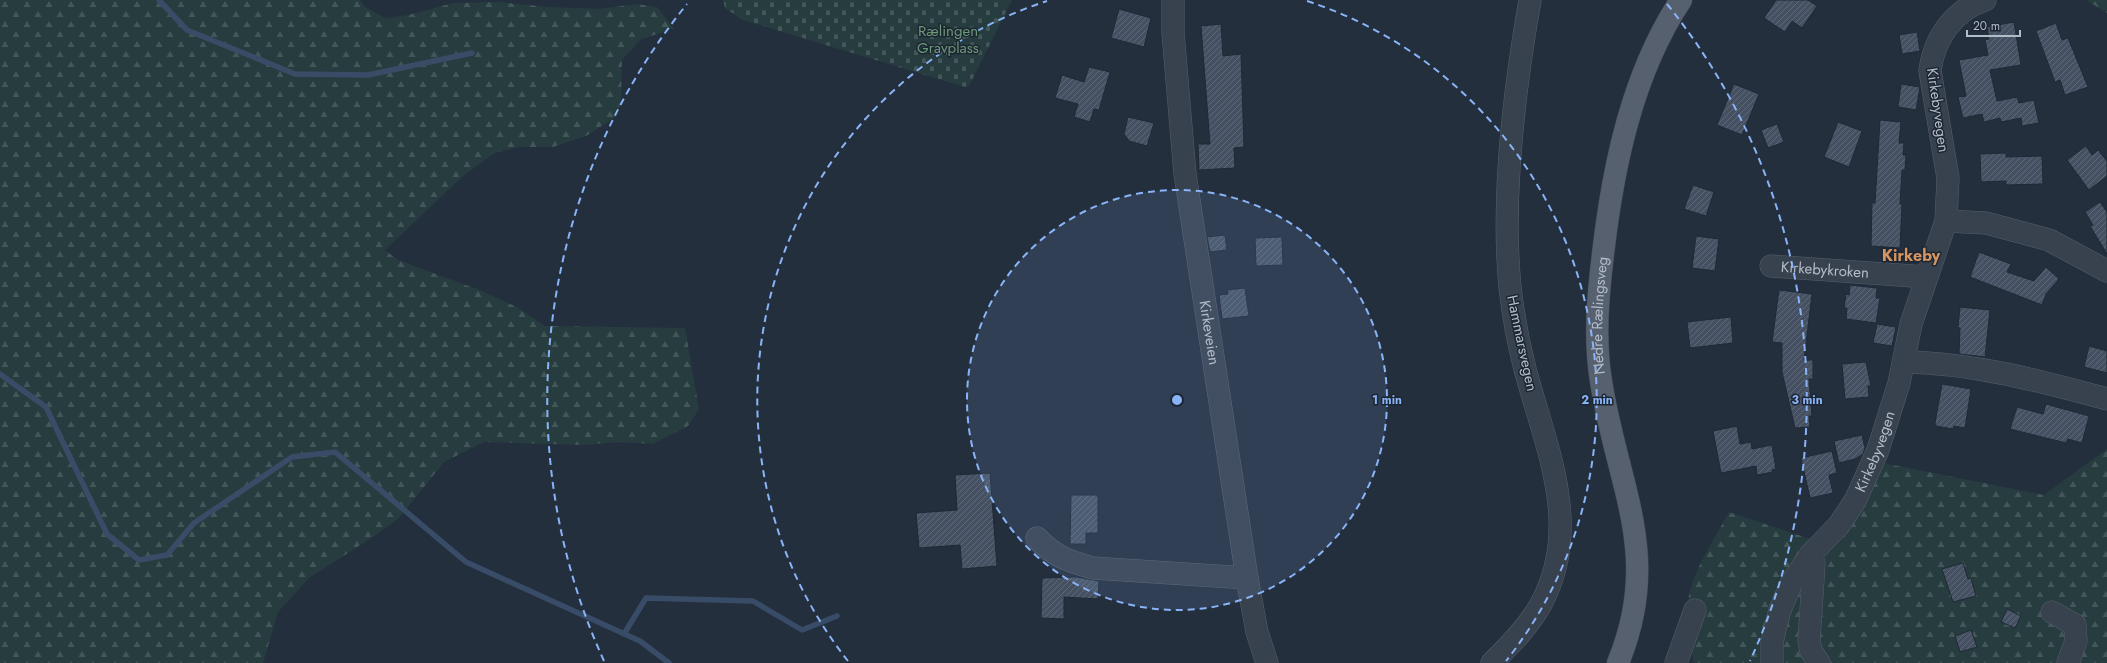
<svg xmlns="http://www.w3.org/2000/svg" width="2107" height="663" viewBox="0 0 2107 663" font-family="Jost,sans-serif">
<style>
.forest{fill:url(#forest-firs)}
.cemetery{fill:url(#cemetery-stones)}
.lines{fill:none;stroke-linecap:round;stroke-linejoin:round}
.stream{stroke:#394c67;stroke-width:5.5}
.building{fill:url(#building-hatch);stroke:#1f2835}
.minor-casing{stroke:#565f6c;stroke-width:23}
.major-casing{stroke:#414a57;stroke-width:23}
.minor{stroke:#38414e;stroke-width:22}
.major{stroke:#56606e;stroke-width:22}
.ring{fill:none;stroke:#8ab4f8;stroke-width:2;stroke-dasharray:7 5}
.labels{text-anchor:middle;stroke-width:3;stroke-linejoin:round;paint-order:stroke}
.park-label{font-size:15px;fill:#6b9a76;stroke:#1d2633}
.street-label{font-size:15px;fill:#b4bcc9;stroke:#1d2633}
.neighbourhood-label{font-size:16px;font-weight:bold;fill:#d59563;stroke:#1d2633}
.centre{fill:#8ab4f8;stroke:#1d2633;stroke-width:2}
.ring-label{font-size:12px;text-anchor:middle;font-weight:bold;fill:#8ab4f8;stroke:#1d2633;stroke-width:3;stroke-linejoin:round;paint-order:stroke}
</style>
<defs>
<pattern id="forest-firs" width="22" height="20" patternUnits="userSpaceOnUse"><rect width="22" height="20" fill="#263c3f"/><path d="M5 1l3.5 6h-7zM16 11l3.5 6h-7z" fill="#435659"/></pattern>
<pattern id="cemetery-stones" width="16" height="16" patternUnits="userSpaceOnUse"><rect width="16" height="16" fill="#263c3f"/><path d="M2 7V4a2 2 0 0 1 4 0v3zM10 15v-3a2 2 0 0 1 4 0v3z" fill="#435659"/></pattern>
<pattern id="building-hatch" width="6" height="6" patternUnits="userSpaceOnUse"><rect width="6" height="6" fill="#455162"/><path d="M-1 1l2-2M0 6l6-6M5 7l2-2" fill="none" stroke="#5d6877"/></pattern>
</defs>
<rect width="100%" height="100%" fill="#242f3e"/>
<g class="forest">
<path d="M0,0H360L364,6L385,18L408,15L453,3L499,2L549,7L600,9L637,4L657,7L675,30L671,29L640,40L622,60L621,98L617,116L586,136L553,147H519L495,153L463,176L385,250L398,260L482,291L517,307L545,326L685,328L699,409L688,426L653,444L618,442L583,445L484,442L444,462L399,518L373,537L309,578L278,612L263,663H0Z"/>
<path d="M2086,0H2107V13Z"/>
<path d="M2107,449V663H1695C1685,640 1684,604 1693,581C1702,557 1717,534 1729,512L1816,541L1878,462L2044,495Z"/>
</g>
<path class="cemetery" d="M723,0H1012L969,86L965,87L743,20L725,8Z"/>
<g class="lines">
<g class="stream">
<path d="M159,0L187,30L295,74L368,75L472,53"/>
<path d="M0,374L46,407L107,534L139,560L167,555L194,523L292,457L335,452L466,562L640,641L669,663"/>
<path d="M624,634L646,598L753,601L802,630L837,616"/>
</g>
</g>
<g class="building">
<path d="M1776,0H1808L1817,6L1802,28L1792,21L1785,32L1764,18Z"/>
<path d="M1119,9L1151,18L1144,47L1111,38Z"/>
<path d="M2014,22L2021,65L1990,70L1997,101L2017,97L2019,103L2034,100L2039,123L2022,126L2021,118L2001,122L2000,118L1984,122L1982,114L1963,118L1958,97L1966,96L1959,60L1988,55L1985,40L1989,39L1987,27Z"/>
<path d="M2056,23L2062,40L2068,38L2088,87L2065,95L2060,80L2055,82L2036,31Z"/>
<path d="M1221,24L1223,56L1241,54L1244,147L1234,148L1235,168L1199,170L1198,144H1210L1201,26Z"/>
<path d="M1917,32L1920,51L1902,54L1899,35Z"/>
<path d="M1089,67L1110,72L1099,110L1094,109L1090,122L1074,117L1078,104L1055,98L1062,75L1084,82Z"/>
<path d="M1734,84L1759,94L1742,135L1717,125Z"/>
<path d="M1901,84L1920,87L1916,110L1898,107Z"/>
<path d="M1128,117L1154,123L1147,146L1129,141L1124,134Z"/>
<path d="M1880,120L1901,122L1899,143H1904L1903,155H1906L1905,170H1902L1900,204H1902L1900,248L1871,246L1872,203H1875Z"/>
<path d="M1838,122L1862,131L1849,167L1824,157Z"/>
<path d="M1777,124L1784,142L1768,148L1761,130Z"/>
<path d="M2086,146L2092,155L2098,150L2107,161V176L2089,190L2067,160Z"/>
<path d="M2006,153V157L2042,156L2043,184L2006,185V181L1981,182L1980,154Z"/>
<path d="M1693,185L1714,192L1706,216L1684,209Z"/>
<path d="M2100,202L2107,212V254L2090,226L2093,225L2085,212Z"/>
<path d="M1225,235L1227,250L1210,252L1207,237Z"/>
<path d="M1696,236L1719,239L1715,271L1692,268Z"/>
<path d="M1282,237L1283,265L1256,266L1255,238Z"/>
<path d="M1979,252L2011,264L2007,272L2034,281L2046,267L2059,279L2046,294L2042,305L1970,277Z"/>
<path d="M1850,285L1877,288L1876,298H1880L1876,323L1846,319L1847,308H1844L1846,294L1849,295Z"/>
<path d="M1245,288L1249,316L1222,319L1219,295L1228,294L1227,290Z"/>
<path d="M1779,290L1812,294L1804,360H1813V379H1809L1812,416H1809L1810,427L1795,428L1782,372V343L1772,342Z"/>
<path d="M1960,307L1990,310L1985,357L1959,354L1960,328L1958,327Z"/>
<path d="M1731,317L1733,343L1690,348L1687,322Z"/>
<path d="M1877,324L1896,327L1892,346L1873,343Z"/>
<path d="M2089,346L2107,351V373L2084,367Z"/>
<path d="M1866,362L1871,386H1868L1869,397L1845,399L1842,364Z"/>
<path d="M1942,384L1971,389L1965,428L1954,426L1953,429L1936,426L1935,423Z"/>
<path d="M2046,404L2089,416L2082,443L2068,439L2066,443L2010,429L2017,407L2043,414Z"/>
<path d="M1737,426L1740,444L1751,442L1752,449L1772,445L1776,469L1772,470L1773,472L1757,475L1756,466L1721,473L1713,431Z"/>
<path d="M1862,435L1865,448L1863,454L1855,459L1839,463L1834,441Z"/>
<path d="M1832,451L1837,473L1829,475L1833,493L1810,498L1801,458Z"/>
<path d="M990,473L997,566L962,569L960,545L919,548L916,513L957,510L955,475Z"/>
<path d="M1071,495H1098V533H1086V544H1070Z"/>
<path d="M1963,563L1968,579L1971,578L1976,596L1953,602L1942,569Z"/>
<path d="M1076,577L1099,581L1098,599L1064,597V619L1041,618L1042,578Z"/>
<path d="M2007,609L2021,616L2015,628L2001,622Z"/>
<path d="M1971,630L1977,647L1960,652L1955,636Z"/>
</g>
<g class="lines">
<defs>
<g id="minor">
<path id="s1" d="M1173,0V33L1185,174L1247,578L1257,632L1267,663"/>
<path d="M1946,221L1986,223L2049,240L2107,271"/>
<path id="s2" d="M1771,266L1927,277"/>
<path d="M1904,362C1973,363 2041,381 2107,399"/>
<path d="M1037,538C1055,557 1068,561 1093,568L1247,578"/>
<path d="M1811,554L1814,564L1809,641L1811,651L1819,663"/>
<path d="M2052,612L2075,625L2076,641L2068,663"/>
<path d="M1492,663C1510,645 1528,627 1541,604C1583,526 1546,448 1525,369C1518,342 1513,315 1510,287C1501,195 1514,91 1530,0"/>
<path d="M1676,663L1695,610"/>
<path id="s3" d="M1772,663V643L1775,629L1780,610L1792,582L1811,554L1839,525L1855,501L1878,450L1899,383L1911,324L1946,221L1948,178L1930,71C1934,38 1954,10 1985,0"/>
</g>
<g id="major">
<path id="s4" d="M1618,663C1663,554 1617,486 1601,381C1594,339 1598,296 1603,254C1613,167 1632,74 1681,0"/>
</g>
</defs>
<use href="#minor" class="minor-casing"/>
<use href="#major" class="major-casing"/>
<use href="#minor" class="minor"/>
<use href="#major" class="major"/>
</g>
<circle cx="1177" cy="400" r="210" fill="#8ab4f8" fill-opacity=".12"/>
<g class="ring">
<circle cx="1177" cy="400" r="210"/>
<path d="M848 661A420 420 0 0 1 1047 1M1307 1A420 420 0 0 1 1506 661"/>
<path d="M604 661A630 630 0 0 1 687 4M1667 4A630 630 0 0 1 1750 661"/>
</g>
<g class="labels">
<g class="park-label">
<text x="948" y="36">Rælingen<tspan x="948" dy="17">Gravplass</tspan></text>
</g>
<g class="street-label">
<text transform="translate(1938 110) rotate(82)" y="5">Kirkebyvegen</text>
<text dy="5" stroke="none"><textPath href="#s2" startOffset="54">Kirkebykroken</textPath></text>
<text dy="5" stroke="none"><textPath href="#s4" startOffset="354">Nedre Rælingsveg</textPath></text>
<text dy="5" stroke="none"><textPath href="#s1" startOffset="335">Kirkeveien</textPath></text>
<text transform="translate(1522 343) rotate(78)" y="5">Hammarsvegen</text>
<text dy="5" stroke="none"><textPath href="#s3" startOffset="241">Kirkebyvegen</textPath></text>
</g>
<g class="neighbourhood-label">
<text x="1911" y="261">Kirkeby</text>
</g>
</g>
<circle cx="1177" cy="400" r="6" class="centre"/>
<g class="ring-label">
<text x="1387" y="404">1 min</text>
<text x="1597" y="404">2 min</text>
<text x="1807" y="404">3 min</text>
</g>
<path d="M1967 30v6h53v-6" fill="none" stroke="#b4bcc9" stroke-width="2"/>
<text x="1973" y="30" font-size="12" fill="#b4bcc9" stroke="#1d2633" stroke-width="3" paint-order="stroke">20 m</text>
</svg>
